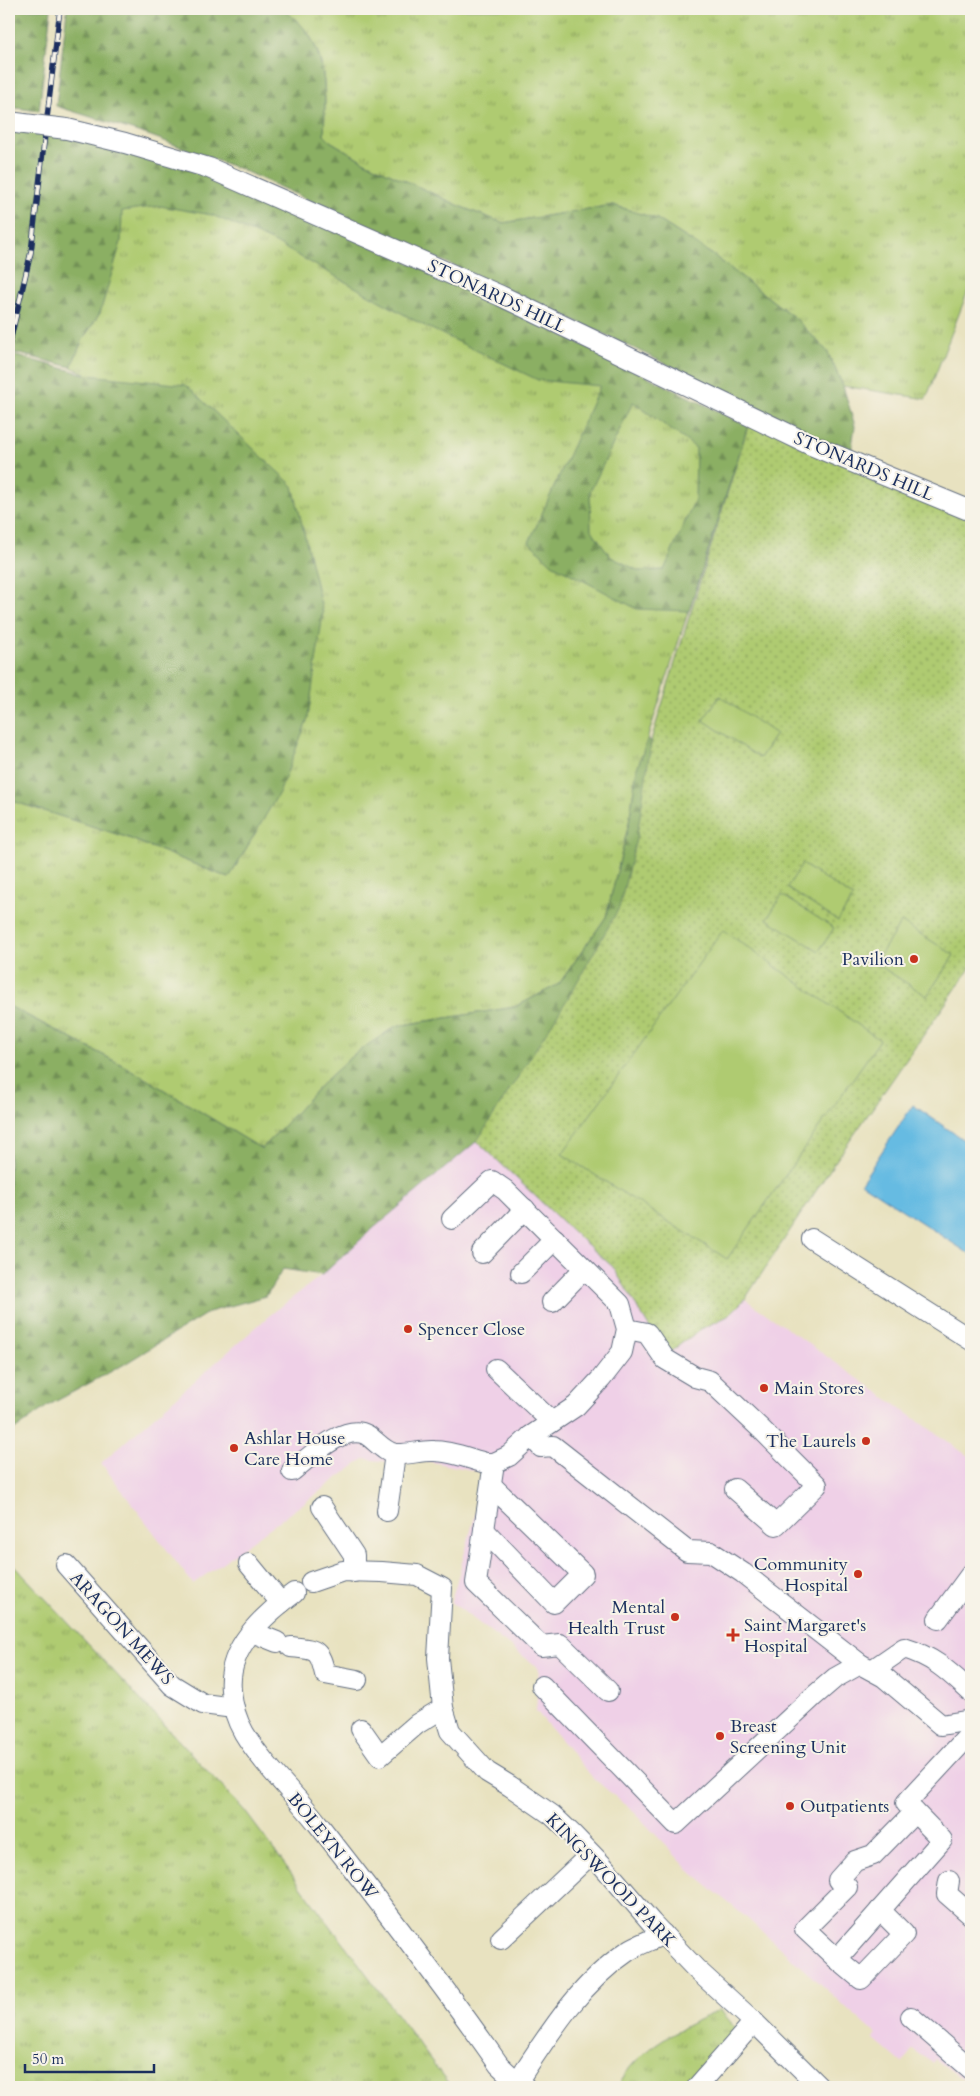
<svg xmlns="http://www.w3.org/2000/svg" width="980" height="2096" viewBox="0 0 980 2096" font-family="Cardo,serif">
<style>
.built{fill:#efd0e7}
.grass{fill:url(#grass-tufts);stroke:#657d68}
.forest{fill:url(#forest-firs);stroke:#536f60;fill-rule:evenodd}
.park{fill:url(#park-dots);stroke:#657d68}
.pitch{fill:#afcb71;stroke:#657d68}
.water{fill:#66bbe2;stroke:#4075a0}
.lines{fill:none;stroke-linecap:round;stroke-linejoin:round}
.minor-casing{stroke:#636e80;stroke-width:22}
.minor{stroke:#fff;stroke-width:20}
.rail-casing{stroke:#1b2f5e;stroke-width:5.5}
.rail{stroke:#f7f3e8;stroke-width:4;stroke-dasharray:11;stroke-linecap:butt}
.minor-bridge-casing{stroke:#636e80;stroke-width:22;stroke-linecap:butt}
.minor-bridge{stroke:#fff;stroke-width:20}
.poi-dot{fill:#c8321e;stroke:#f7f3e8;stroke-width:2}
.labels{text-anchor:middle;stroke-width:4;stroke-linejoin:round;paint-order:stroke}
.street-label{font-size:18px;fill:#1b2f5e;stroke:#f7f3e8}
.poi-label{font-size:18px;fill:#1b2f5e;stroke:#f7f3e8;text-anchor:start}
</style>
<defs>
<pattern id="grass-tufts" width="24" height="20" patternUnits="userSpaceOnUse" patternTransform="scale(1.25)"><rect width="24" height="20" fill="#afcb71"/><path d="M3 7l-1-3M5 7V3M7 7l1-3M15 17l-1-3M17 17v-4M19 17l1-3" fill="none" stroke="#8ea560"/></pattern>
<pattern id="forest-firs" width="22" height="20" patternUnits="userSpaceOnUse" patternTransform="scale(1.25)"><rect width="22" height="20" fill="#8baf63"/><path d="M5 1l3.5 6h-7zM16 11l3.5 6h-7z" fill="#718f55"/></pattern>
<pattern id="park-dots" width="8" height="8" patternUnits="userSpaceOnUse" patternTransform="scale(1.25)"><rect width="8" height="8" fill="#afcb71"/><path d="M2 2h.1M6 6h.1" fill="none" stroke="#8ea560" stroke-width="1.8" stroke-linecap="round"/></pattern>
</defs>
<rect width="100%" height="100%" fill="#f7f3e8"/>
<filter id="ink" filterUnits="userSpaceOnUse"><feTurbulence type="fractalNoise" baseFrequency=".02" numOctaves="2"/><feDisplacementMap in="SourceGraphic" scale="10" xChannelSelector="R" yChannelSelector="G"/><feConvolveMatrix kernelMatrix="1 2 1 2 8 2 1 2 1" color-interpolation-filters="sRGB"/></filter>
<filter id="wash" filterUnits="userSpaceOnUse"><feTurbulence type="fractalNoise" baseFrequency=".0096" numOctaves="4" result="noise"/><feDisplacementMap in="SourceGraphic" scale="20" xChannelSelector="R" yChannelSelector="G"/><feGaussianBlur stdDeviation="1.12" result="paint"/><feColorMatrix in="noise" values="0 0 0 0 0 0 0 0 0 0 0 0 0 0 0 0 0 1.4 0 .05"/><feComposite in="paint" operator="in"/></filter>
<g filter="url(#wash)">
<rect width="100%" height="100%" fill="#e8e2c0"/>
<path class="built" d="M477,1141L613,1267L666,1355L701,1329L728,1316L745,1299L971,1458V2085L935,2059L932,2063L913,2049L902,2063L873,2038L876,2034L821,1985L748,1919L692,1873L635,1813L593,1778L536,1711L539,1668L451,1602L487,1473L427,1461L398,1463L364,1459L193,1584L101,1463L270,1315L322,1275L369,1232Z"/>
<g class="grass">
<path d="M280,9H971V283L926,399L843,386L827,351L795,318L713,255L657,219L613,205L503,223L464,208L365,162L330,141L324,135C326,86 329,36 280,9Z"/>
<path d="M129,146L748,426L636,774L629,823L606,917L559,984L515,1007L396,1026L353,1055L323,1083L262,1149L128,1068L9,1006V800L126,837L229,878L88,375L71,367L82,341L100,313L121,211Z"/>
<path d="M9,1560L244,1810L451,2087H9Z"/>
<path d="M720,2010L737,2029L729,2042L680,2087H618C635,2048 683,2027 720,2010Z"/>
</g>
<g class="forest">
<path d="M9,9H51L39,111L9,107Z"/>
<path d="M67,9H281C328,36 326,86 324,135L330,141L365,162L464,208L503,223L613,205L657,219L713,255L795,318L827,351L843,386L855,426L851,453L596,330L240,169L151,136L56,106Z"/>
<path d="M9,122L129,146L254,194L473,291L748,426L689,611L637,609L552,564L529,542L600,386L538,380L423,325L272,241L212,215L160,206L122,211L121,242L100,313L82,341L71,367L16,353L9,354L88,375L186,385L293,486L323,613L308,718L280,791L229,878L126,837L9,800ZM633,402L696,448L695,499L664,570L639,571L611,557L591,529L590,492Z"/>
<path d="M648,739L663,749L623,936L477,1141L369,1232L322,1275L283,1269L266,1296L209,1312L123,1365L49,1405L13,1431H9V1006L128,1068L262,1149L323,1083L353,1055L396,1026L515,1007L559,984L606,917L629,823L637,768Z"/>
</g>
<path class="park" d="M750,420L971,513V967L835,1162L745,1299L728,1316L701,1329L666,1355L613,1267L573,1232L477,1141L568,998L619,908L637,835L652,737Z"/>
<g class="pitch">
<path d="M720,696L776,734L760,758L703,720Z"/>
<path d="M802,864L853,897L838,921L787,888Z"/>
<path d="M782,895L834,928L819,951L767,919Z"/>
<path d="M901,922L954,955L927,996L875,963Z"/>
<path d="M723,930L880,1040L727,1259L562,1154Z"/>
</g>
<path class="water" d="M913,1105L971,1145V1255L861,1183Z"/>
</g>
<g filter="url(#ink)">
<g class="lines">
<defs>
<g id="minor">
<path d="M9,122L24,124"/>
<path d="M67,129L125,143L209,168L501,296L811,445L971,511"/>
<path d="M812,1239L971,1340"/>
<path d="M482,1253L525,1209"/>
<path d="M521,1273L555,1239"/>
<path d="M552,1302L584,1269"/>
<path d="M627,1329L647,1333L665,1359L695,1377L710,1381L761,1429L817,1485L776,1525L735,1489"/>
<path d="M496,1369L552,1422"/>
<path d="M531,1436L541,1447L553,1446L687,1551L711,1552L743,1573L860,1664L884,1677L941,1725L971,1720"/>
<path d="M494,1463L476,1583L541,1646L560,1644L608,1691"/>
<path d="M292,1471C310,1457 345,1422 367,1435C376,1441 385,1453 396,1454C408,1455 422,1450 434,1451C451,1451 470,1459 486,1463H494L509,1456L531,1436L576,1406L601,1379L622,1352L627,1329L620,1304L505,1190L492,1181L452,1219"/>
<path d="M322,1507L354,1555V1572"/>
<path d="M387,1511L395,1454"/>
<path d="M484,1530L554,1603L583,1574L491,1485"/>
<path d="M249,1564L281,1603"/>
<path d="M66,1565L172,1685L203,1704L234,1708"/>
<path d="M311,1582L343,1571L382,1572L417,1575L442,1588L438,1658L443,1708L450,1731L487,1772L510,1786L552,1815L572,1834L603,1866L652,1923L696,1969L754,2022L697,2087"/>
<path d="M294,1593C263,1616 227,1648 231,1690C232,1704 237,1721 244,1733C264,1766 294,1793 318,1824C380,1903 442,1983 499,2065L517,2082L525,2087"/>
<path d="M938,1619L971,1574"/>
<path d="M252,1632L277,1642"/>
<path d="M291,1647C316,1650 319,1648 325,1674L357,1680"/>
<path d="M872,1670L904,1648C934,1657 948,1671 971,1692"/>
<path d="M542,1686L676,1824L814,1696L835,1678L860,1664"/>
<path d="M361,1729L380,1756L417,1724L443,1708"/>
<path d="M915,1812L873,1855L855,1861L838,1880L847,1887L805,1929L837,1959L942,1840L906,1803L971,1733"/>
<path d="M949,1881L947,1894L971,1915"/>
<path d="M501,1939L591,1854"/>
<path d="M837,1959L861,1979L904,1934L880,1910"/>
<path d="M911,2017L971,2069"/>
<path d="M754,2022L820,2087"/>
<path d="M517,2082C548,2035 580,1983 628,1951C639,1944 652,1940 663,1934"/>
</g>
</defs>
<use href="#minor" class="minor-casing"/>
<use href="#minor" class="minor"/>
<defs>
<path id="rail" d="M9,346L31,252L60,9"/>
</defs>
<use href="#rail" class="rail-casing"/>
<use href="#rail" class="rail"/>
<defs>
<path id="minor-bridge" d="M24,124L67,129"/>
</defs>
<use href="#minor-bridge" class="minor-bridge-casing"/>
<use href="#minor-bridge" class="minor-bridge"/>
</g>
</g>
<g class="poi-dot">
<circle cx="914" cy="959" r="5"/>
<circle cx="408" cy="1329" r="5"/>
<circle cx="764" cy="1388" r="5"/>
<circle cx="866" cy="1441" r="5"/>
<circle cx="234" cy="1448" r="5"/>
<circle cx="858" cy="1574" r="5"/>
<circle cx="675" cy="1617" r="5"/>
<path d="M730.5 1627.5h5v5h5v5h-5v5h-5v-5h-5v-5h5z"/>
<circle cx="720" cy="1736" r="5"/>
<circle cx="790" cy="1806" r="5"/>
</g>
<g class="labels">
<g class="street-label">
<text transform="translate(497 296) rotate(25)" y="6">STONARDS HILL</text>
<text transform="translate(864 466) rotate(23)" y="6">STONARDS HILL</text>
<text transform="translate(122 1628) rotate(48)" y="6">ARAGON MEWS</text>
<text transform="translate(333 1846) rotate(51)" y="6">BOLEYN ROW</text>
<text transform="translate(611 1880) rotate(46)" y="6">KINGSWOOD PARK</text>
</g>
<g class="poi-label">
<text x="904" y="965" text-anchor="end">Pavilion</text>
<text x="418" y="1335">Spencer Close</text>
<text x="774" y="1394">Main Stores</text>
<text x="244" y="1444">Ashlar House<tspan x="244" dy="21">Care Home</tspan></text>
<text x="856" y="1447" text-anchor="end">The Laurels</text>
<text x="848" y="1570" text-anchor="end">Community<tspan x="848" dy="21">Hospital</tspan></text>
<text x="665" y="1613" text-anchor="end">Mental<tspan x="665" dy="21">Health Trust</tspan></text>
<text x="744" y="1631">Saint Margaret's<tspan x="744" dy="21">Hospital</tspan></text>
<text x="730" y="1732">Breast<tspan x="730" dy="21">Screening Unit</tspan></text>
<text x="800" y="1812">Outpatients</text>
</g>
</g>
<rect width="980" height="2096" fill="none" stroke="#f7f3e8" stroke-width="30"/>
<path d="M25 2064v8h129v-8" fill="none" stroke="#1b2f5e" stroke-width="2.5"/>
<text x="32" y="2064" font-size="15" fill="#1b2f5e" stroke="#f7f3e8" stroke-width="4" paint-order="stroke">50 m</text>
</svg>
